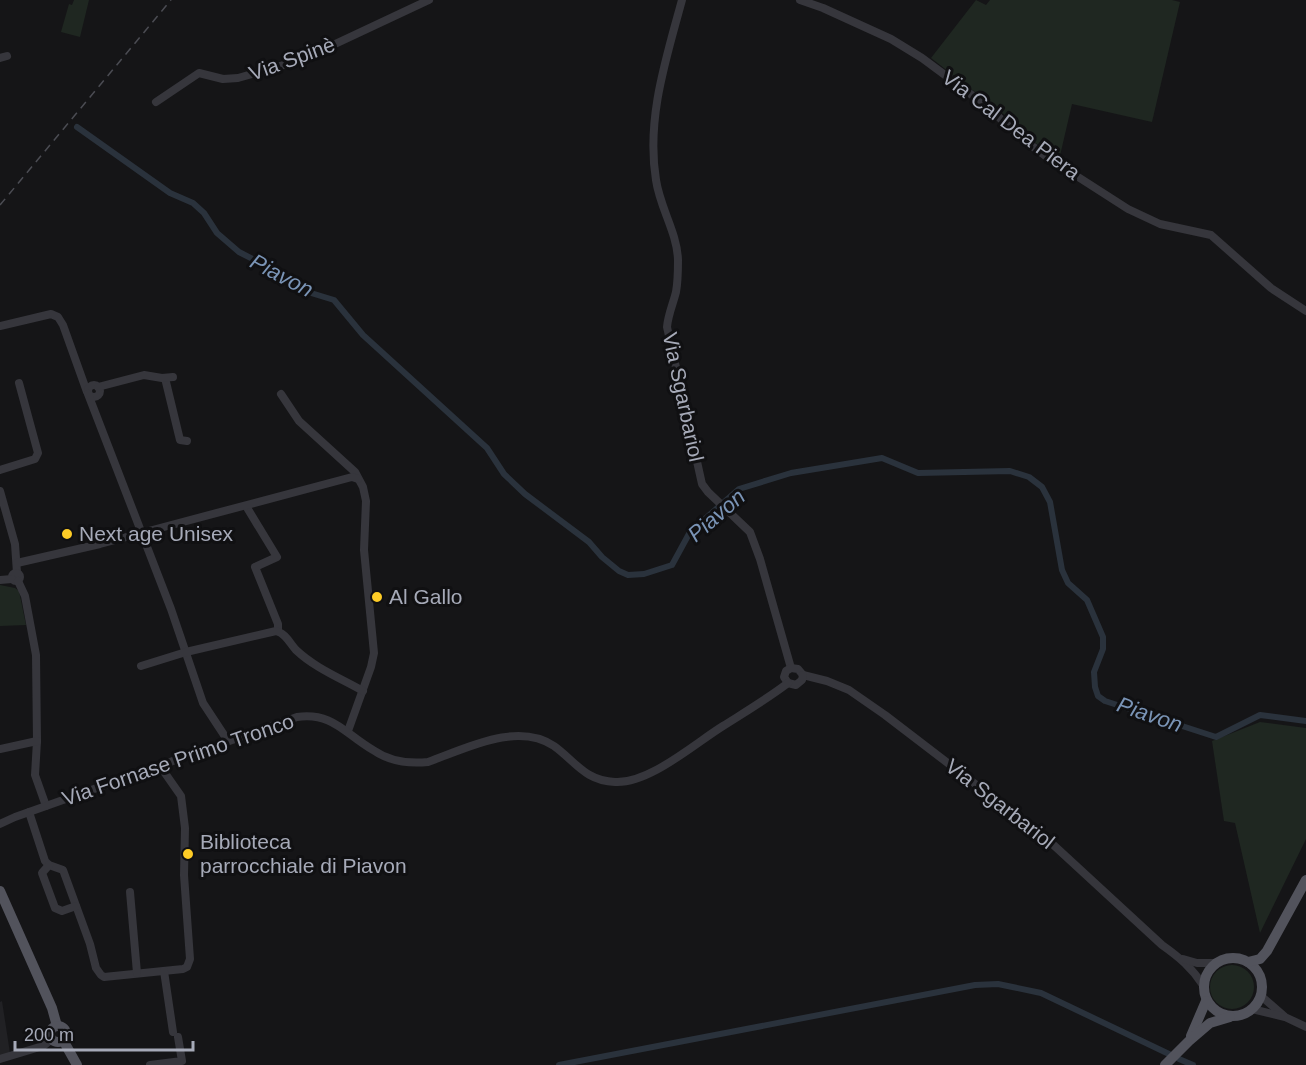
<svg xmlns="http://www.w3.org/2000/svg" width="1306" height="1065" viewBox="0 0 1306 1065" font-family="Helvetica,sans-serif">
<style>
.built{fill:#212124}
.green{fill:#1f2721}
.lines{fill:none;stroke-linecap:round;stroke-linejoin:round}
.canal{stroke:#2a323c;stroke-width:6}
.minor{stroke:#36363c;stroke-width:8}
.major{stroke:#52535c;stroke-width:10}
.rail{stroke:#4b4c53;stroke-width:1.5;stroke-dasharray:8 6;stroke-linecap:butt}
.poi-dot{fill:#fecc26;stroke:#101012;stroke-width:2}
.labels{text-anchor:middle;stroke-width:6;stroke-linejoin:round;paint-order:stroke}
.street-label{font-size:21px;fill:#a6aab8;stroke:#101012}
.poi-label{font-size:21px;fill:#a6aab8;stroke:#101012;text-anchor:start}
.water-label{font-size:22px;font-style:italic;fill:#7a94b6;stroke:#101012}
</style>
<rect width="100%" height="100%" fill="#151517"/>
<path class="built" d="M2,1001L10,1053L0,1056V1002Z"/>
<g class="green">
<path d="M74,0H89L80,37L61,32L69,4L72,5Z"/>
<path d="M976,0L986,5L990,0H1172L1180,2L1152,122L1072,104L1059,160L1030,139L1032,136L931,58Z"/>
<path d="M0,585L15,588L19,591L26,625L0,626Z"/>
<path d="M1260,722L1306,728V839L1260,933L1235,823L1224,821L1212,741Z"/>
<circle cx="1232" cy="987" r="22"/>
</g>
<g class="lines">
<g class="canal">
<path d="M77,127L170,193L193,203L204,213L217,233L239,252L274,270L298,289L334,300L363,335L487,448L504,474L525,494L589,542L602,557L619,571L628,575L644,574L672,565L690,532L739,489L791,473L882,458L918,473L1010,471L1029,477L1042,487L1050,502L1062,570L1068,583L1087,600L1103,637V649L1094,672L1095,687L1098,696L1105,701L1216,737L1260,715L1306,721"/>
<path d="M1179,1059L1193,1065"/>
<path d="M559,1065L975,985L998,984L1041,993L1169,1054"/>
</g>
<g class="minor">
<path d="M682,0C666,59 646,119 656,180C660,208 677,232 678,260C678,271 678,281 676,292C673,304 668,315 667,327L702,484L708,492L750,532L760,559L791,668"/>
<path d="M800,0L823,8L891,39L922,58L988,107L1020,137L1047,157L1128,209L1160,224L1211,235L1271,288L1306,311"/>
<path d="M0,58L7,56"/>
<path d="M156,102L199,73L223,79L238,78L301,60L429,0"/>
<path d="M0,326L51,314L58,317L63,325L87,392"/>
<path d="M165,378L180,440L187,441"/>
<circle cx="94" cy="391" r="6"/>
<path d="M98,387L144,375L162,378L173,377"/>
<path d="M88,394L171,609L203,703L228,741"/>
<path d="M281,394L299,421L355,472L363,487L366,501L364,550L374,653L371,667L348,731"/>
<path d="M0,470L35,459L38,453L19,383"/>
<path d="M0,491L15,544L17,573"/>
<path d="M246,506L277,557L255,567L278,624V631"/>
<path d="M17,563L100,544L352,477L358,479"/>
<circle cx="16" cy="577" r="4"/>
<path d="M0,580L12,579"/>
<path d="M18,581L25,596L36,655L37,741L35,775L46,806"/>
<path d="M141,666L186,652L276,631C286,634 289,642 296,650C315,668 340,678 363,691"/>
<path d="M788,683L784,677L786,671L791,668L798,669L803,675L827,681L849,690L885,715L1047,839L1162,945C1179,957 1192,968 1203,985"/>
<path d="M788,683L796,685L802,680L803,675"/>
<path d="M0,749L37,741"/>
<path d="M29,812L45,861L49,865L63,870L90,944L96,968L101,975L104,977L183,969L187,967L190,959L184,875L185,828L181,796L160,766"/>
<path d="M0,824L15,817L297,717C333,712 345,734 373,750C389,761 409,764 428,762C465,749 517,721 554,746C575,761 585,781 615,782C649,784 694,744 723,726C745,712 767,699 788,683"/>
<path d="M49,865L42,873L55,908L62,911L76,906"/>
<path d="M130,892L137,973"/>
<path d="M1183,959L1197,963H1216"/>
<path d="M164,971L173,1032"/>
<path d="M1261,996L1284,1016"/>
<path d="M1252,1009L1285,1017L1306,1027"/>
<path d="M0,1059L43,1046L52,1039"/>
<path d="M150,1065L182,1061L178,1037"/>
</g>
<g class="major">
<path d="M0,891L52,1008L57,1026"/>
<circle cx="1233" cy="987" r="29"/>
<path d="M1248,962L1260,959L1267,951L1306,880"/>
<circle cx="58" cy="1034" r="8"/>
<path d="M1191,1036L1206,1001"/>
<path d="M63,1040L77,1065"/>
<path d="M1165,1065L1189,1041L1210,1023L1230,1017"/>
</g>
<path class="rail" d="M0,205L171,0"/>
</g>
<g class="poi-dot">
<circle cx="67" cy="534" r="6"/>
<circle cx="377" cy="597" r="6"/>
<circle cx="188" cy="854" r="6"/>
</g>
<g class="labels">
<g class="street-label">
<text transform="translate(292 59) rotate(-20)" y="7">Via Spinè</text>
<text transform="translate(1011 125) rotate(37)" y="7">Via Cal Dea Piera</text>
<text transform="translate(683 397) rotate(78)" y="7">Via Sgarbariol</text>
<text transform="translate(178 760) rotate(-19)" y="7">Via Fornase Primo Tronco</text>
<text transform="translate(1000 804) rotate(38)" y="7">Via Sgarbariol</text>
</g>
<g class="poi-label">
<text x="79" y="541">Next age Unisex</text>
<text x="389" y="604">Al Gallo</text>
<text x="200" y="849">Biblioteca<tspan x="200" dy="24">parrocchiale di Piavon</tspan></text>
</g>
<g class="water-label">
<text transform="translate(282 275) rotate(28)" y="8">Piavon</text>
<text transform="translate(716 515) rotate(-41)" y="8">Piavon</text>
<text transform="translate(1150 714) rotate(19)" y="8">Piavon</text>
</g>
</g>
<path d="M15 1041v9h178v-9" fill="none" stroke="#a6aab8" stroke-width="3"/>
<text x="24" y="1041" font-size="18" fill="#a6aab8" stroke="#101012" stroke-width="4.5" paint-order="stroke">200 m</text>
</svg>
